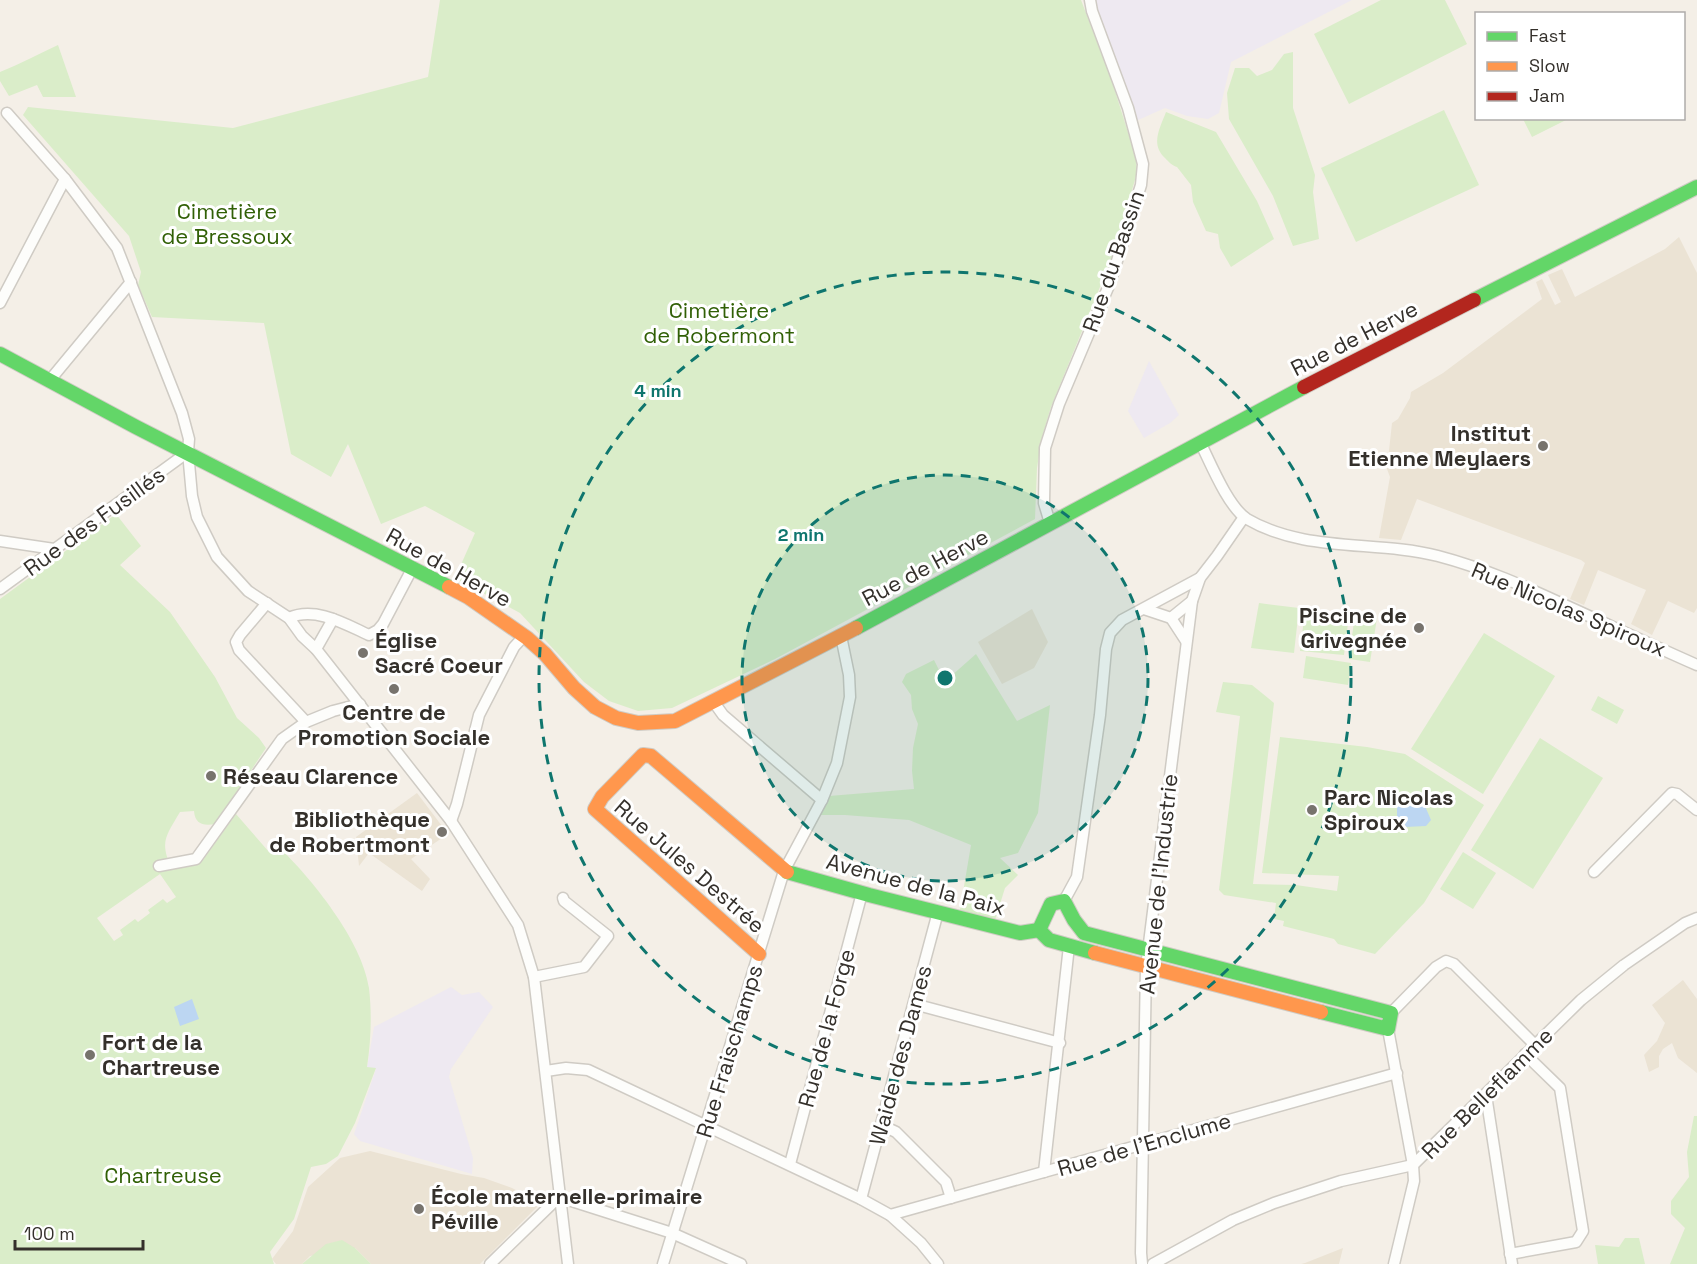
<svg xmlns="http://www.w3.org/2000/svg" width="1697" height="1264" viewBox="0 0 1697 1264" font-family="'Space Grotesk',sans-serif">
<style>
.built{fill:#ebe3d4}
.industrial{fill:#eee9f1}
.green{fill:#daedc9;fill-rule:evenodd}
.water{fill:#bcd6f2}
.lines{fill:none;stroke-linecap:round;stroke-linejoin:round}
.street-casing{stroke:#cfcbc4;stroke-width:13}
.fast-casing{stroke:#cfcbc4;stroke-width:16}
.slow-casing{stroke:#cfcbc4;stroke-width:16}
.jam-casing{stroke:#cfcbc4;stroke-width:16}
.street{stroke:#fdfdfb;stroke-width:10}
.fast{stroke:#63d668;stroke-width:14}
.slow{stroke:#ff974d;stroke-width:14}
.jam{stroke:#b3261e;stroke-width:14}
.ring{fill:none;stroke:#0f766e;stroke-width:3;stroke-dasharray:10 8}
.poi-dot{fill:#77736d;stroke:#fff;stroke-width:2}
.labels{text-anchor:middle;stroke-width:6;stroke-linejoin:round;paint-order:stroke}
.park-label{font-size:22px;fill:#316006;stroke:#fff}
.street-label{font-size:22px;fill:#34302b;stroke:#fff}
.poi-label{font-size:22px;font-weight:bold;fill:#34302b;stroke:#fff;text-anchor:start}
.centre{fill:#0f766e;stroke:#fff;stroke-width:3}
.ring-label{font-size:18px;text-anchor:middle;font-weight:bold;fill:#0f766e;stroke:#fff;stroke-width:6;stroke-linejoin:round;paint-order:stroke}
</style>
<rect width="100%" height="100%" fill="#f4efe7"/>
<g class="built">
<path d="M1679,237L1697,273V608L1694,613L1668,601L1652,635L1631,624L1646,590L1598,570L1584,605L1570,599L1585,563L1581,560L1417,499L1401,540L1379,538L1390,477L1387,469L1392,423L1398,419L1410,398L1411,392L1443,373L1542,299L1536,282L1542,279L1555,305L1561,302L1548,275L1562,269L1575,297L1665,249Z"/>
<path d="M1032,609L1048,642L1034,668L1002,684L978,642Z"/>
<path d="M417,793L448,834L411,859L430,879L422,891L369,853L359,866L356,837Z"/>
<path d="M1683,980L1697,999V1073L1678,1058L1672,1043L1663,1049L1659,1056V1067L1649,1072L1644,1055L1657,1041L1665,1023L1652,1005Z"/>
<path d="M370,1151L461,1174L484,1178L512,1188L541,1203L480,1264H371L355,1248L310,1256L302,1264H276L272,1259L293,1231L308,1187L340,1158Z"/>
<path d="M1343,1248L1339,1264H1301L1305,1263Z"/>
</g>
<g class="industrial">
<path d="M1092,0H1352L1231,62L1219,113L1208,119L1187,116L1165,108L1136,121L1121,73Z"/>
<path d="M1149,361L1179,415L1170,423L1144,438L1128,411Z"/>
<path d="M451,987L462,995L479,992L493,1007L451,1069L449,1077L473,1158L472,1174L360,1141L354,1134L376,1069L367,1067L374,1027Z"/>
</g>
<g class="green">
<path d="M440,0H1081L1111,78L1136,158L1137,173L1113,255L1051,407L1042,437L1037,468L1035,519L775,659L672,708L638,711L609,701L584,682L520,613L455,578L475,533L425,506L381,524L348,444L331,477L291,454L264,323L152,317L138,285L141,272L129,236L23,115L28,107L233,128L428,77Z"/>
<path d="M1381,0H1445L1467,44L1349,104L1314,34Z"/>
<path d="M58,45L76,97H43L37,85L9,96L0,81V72C20,64 38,54 58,45Z"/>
<path d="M1293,52V108L1315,175L1313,192L1319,239L1293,246L1273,196L1229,119L1227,93L1235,68H1249L1257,76L1272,70L1284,54Z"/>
<path d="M1444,110L1479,185L1356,242L1321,168Z"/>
<path d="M1166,112L1216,132L1257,201L1274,239L1231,267L1220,248L1218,234L1206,231L1193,202L1191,185L1177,167C1171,165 1169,162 1165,158C1150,144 1160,128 1166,112Z"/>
<path d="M1523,119H1568L1532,137Z"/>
<path d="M116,514L141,546L120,565L170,612L215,677L237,718L259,738L266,748L215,824C203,826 195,824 194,811L180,812C166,836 159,842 172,869L203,860L236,814L269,852L277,845C311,878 362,940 369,988C372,1015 371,1040 367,1067L376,1068L355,1123L338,1156L326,1164L311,1167L294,1219L270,1252L274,1264H0V599ZM160,874L176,897L167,903L163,899L148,910L150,913L138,922L135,919L120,930L123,935L114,941L97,918Z"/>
<path d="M1259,603L1299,608L1294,653L1251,648Z"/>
<path d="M1305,611L1349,615L1344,655L1300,651Z"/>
<path d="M1355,614L1377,618L1370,662L1349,659Z"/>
<path d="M1484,633L1555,676L1483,794L1411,749Z"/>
<path d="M976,654L1017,721L1050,705L1038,813L1018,853L1000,858L1018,875L1005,888L995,920L960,910L971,845L909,820L845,815H820L829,796L914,789L912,771L913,748L918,724L912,709L911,695L902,682L906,674L934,660L940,672L950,677Z"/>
<path d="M1306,656L1351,663L1348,685L1303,678Z"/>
<path d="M1223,682L1252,685L1274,703L1253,884L1296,885L1337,891L1339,876L1262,873L1280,737L1367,747L1405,754L1484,805L1424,903L1375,954L1338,944L1334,939L1283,926L1284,921L1274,919L1276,903L1224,895L1219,890L1240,716L1216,712Z"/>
<path d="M1598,696L1624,710L1617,724L1591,710Z"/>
<path d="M1540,738L1603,778L1533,889L1471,850Z"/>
<path d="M1463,852L1496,873L1473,909L1440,889Z"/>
<path d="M1694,1116H1697V1264H1670L1685,1228L1671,1214V1201L1689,1177L1687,1152Z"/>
<path d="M1625,1238H1639L1645,1264H1598L1595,1245L1619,1247Z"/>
<path d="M342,1240L355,1248L371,1264H302L326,1244Z"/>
</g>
<g class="water">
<path d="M1411,799L1425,806L1431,820L1426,826L1405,827L1397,820V805Z"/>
<path d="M192,999L199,1019L180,1026L174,1007Z"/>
</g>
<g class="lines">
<defs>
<g id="street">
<path d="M7,113L65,179L117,248L182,413L189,439L188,452L192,496L197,517L217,557L248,591L289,618L302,636L316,649L451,821L518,925L534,977L568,1264"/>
<path d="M0,303L65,179"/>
<path d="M50,380L131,282"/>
<path d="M1200,442C1210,462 1228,507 1247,519C1305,553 1375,540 1438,556C1484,568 1526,587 1569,607C1611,626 1654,646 1697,665"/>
<path d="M1050,523L1044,503L1045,448L1059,404L1110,283L1141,185L1143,164L1128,108L1092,11L1090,0"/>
<path d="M0,541L54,549"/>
<path d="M0,589L188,452"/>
<path d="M267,603L240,635L236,642L239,650L306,722"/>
<path d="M1144,609L1171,618L1192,601L1200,578L1217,556L1244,517"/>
<path d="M289,618C315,606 345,624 369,635L378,630L383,624L412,569"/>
<path d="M1171,618L1186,641"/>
<path d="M316,649L333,619"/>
<path d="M713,701L723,715L822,800"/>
<path d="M451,821L457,804L479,715L514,647L524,636"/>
<path d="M159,866L196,859L282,739L306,722L333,711L360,704"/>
<path d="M1594,872L1672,793L1677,794L1697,810"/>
<path d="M1064,901L1077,877L1100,715L1106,649L1110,633L1122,620L1200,578"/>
<path d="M534,977L584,967L608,936L564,901L563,898"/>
<path d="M914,1004L1060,1043"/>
<path d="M1391,1013L1436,967L1446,961L1454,964L1535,1045"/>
<path d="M1388,1029L1413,1165L1414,1181L1394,1264"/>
<path d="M546,1071L566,1068L588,1070L861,1199L890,1215L921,1243L938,1264"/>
<path d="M1486,1095L1512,1264"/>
<path d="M881,1125L896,1132L946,1182L951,1198"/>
<path d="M790,1164L862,893"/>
<path d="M1044,1172L1069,946"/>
<path d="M559,1197L672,1233L741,1264"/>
<path d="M861,1199L938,912"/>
<path d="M890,1215L1397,1073"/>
<path d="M1510,1254L1576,1242L1583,1231L1560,1088L1525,1054"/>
<path d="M490,1264L559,1197"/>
<path d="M663,1264L784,871L822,800L837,763L850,697L849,675L841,636"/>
<path d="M1142,1264L1141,1253L1146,967L1192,601"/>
<path d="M1153,1264L1233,1220L1274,1203L1341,1181L1413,1165L1581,1000L1624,965L1685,923L1697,918"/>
</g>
<g id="fast">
<path d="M1474,300L1697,187"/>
<path d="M0,354L136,427L449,587"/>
<path d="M856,628L1304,387"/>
<path d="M787,872L869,895L1020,933L1039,930L1049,940L1095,953"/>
<path d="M1039,930L1051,904L1064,901L1074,920L1084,933L1391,1013L1388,1029L1321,1012"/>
</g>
<g id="slow">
<path d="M449,587L468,597L527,638L545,654L574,688L595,707L616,718L638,723L675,721L856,628"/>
<path d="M1095,953L1321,1012"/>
<path d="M759,954L595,809L602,797L643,755L651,756L787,872"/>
</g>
<path id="jam" d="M1304,387L1474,300"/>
</defs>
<use href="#street" class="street-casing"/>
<use href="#fast" class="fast-casing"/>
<use href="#slow" class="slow-casing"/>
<use href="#jam" class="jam-casing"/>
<use href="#street" class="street"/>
<use href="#fast" class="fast"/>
<use href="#slow" class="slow"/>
<use href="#jam" class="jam"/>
</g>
<circle cx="945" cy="678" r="203" fill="#0f766e" fill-opacity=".12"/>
<g class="ring">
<circle cx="945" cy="678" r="203"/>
<circle cx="945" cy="678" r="406"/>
</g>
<g class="poi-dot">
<circle cx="1543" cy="446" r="6"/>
<circle cx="1419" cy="628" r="6"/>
<circle cx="363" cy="653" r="6"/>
<circle cx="394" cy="689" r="6"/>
<circle cx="211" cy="776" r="6"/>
<circle cx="1312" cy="810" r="6"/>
<circle cx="442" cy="832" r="6"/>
<circle cx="90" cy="1055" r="6"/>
<circle cx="419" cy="1209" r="6"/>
</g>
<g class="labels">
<g class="park-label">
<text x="227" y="219">Cimetière<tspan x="227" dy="25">de Bressoux</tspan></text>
<text x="719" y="318">Cimetière<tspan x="719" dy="25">de Robermont</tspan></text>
<text x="163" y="1183">Chartreuse</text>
</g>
<g class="street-label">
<text transform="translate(1113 261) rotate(-71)" y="8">Rue du Bassin</text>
<text transform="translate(1354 338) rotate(-27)" y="8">Rue de Herve</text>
<text transform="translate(94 521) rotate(-36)" y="8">Rue des Fusillés</text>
<text transform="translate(449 567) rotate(29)" y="8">Rue de Herve</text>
<text transform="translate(925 567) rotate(-28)" y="8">Rue de Herve</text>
<text transform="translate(1569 609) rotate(23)" y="8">Rue Nicolas Spiroux</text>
<text transform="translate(690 866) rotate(41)" y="8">Rue Jules Destrée</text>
<text transform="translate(916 884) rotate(15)" y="8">Avenue de la Paix</text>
<text transform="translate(1158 884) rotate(-84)" y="8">Avenue de l'Industrie</text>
<text transform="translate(826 1028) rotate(-75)" y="8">Rue de la Forge</text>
<text transform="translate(729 1051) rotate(-73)" y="8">Rue Fraischamps</text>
<text transform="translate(900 1055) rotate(-75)" y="8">Waide des Dames</text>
<text transform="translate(1487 1093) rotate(-45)" y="8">Rue Belleflamme</text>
<text transform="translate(1144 1144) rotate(-16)" y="8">Rue de l'Enclume</text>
</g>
<g class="poi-label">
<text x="1531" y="441" text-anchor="end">Institut<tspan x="1531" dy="25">Etienne Meylaers</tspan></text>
<text x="1407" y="623" text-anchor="end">Piscine de<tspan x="1407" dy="25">Grivegnée</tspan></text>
<text x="375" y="648">Église<tspan x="375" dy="25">Sacré Coeur</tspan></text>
<text x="394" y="720" text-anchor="middle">Centre de<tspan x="394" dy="25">Promotion Sociale</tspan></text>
<text x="223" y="784">Réseau Clarence</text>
<text x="1324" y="805">Parc Nicolas<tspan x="1324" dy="25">Spiroux</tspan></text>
<text x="430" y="827" text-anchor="end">Bibliothèque<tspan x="430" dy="25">de Robertmont</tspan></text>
<text x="102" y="1050">Fort de la<tspan x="102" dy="25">Chartreuse</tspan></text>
<text x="431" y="1204">École maternelle-primaire<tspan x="431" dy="25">Péville</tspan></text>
</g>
</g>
<circle cx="945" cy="678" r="9" class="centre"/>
<g class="ring-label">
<text x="658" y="397">4 min</text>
<text x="801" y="541">2 min</text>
</g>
<rect x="1475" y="12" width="210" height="108" fill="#ffffff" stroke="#aeacaa" stroke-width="1.5"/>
<rect x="1487" y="32" width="30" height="9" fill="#63d668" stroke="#aeacaa" stroke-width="1.5"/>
<text x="1529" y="42" font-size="18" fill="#34302b">Fast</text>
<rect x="1487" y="62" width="30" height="9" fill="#ff974d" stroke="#aeacaa" stroke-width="1.5"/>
<text x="1529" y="72" font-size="18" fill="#34302b">Slow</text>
<rect x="1487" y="92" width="30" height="9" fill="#b3261e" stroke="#aeacaa" stroke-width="1.5"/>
<text x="1529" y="102" font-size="18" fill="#34302b">Jam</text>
<path d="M15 1240v9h128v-9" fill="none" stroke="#34302b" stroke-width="3"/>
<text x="24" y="1240" font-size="18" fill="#34302b" stroke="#ffffff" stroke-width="4.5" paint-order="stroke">100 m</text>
</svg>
